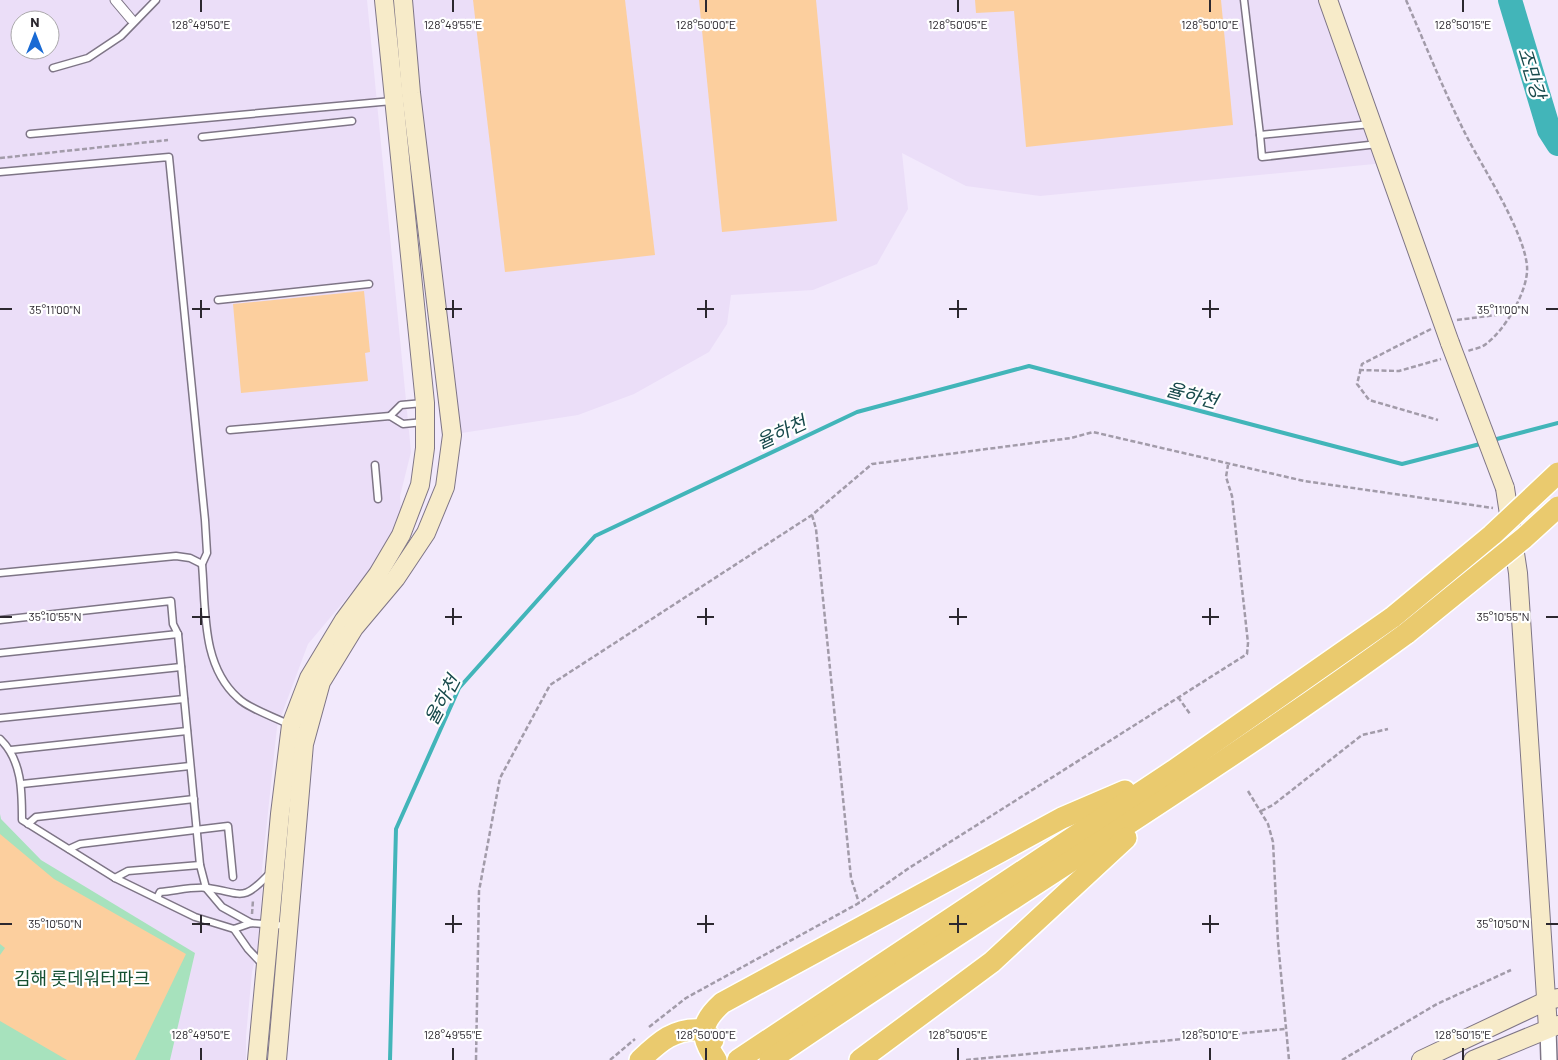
<svg xmlns="http://www.w3.org/2000/svg" width="1558" height="1060" viewBox="0 0 1558 1060" font-family="Barlow,'Noto Sans KR',sans-serif">
<style>
.built{fill:#ebdef8;fill-rule:evenodd}
.green{fill:#a7e2bd}
.lines{fill:none;stroke-linecap:round;stroke-linejoin:round}
.stream{stroke:#42b5b9;stroke-width:4}
.river{stroke:#42b5b9;stroke-width:24}
.building{fill:#fccf9e}
.service-casing{stroke:#7e7586;stroke-width:9}
.pedestrian-casing{stroke:#7e7586;stroke-width:11}
.tertiary-casing{stroke:#7e7586;stroke-width:18}
.secondary-casing{stroke:#7e7586;stroke-width:20}
.trunk-casing{stroke:#fff;stroke-width:24}
.path{stroke:#a29ba9;stroke-width:2.5;stroke-dasharray:5 2.5;stroke-linecap:butt}
.service{stroke:#fff;stroke-width:6}
.pedestrian{stroke:#fff;stroke-width:9}
.tertiary{stroke:#fff;stroke-width:15}
.secondary{stroke:#f7ebc9;stroke-width:18}
.trunk{stroke:#eaca6e;stroke-width:21}
.secondary-bridge-casing{stroke:#7e7586;stroke-width:20;stroke-linecap:butt}
.trunk-bridge-casing{stroke:#fff;stroke-width:24;stroke-linecap:butt}
.secondary-bridge{stroke:#f7ebc9;stroke-width:18}
.trunk-bridge{stroke:#eaca6e;stroke-width:21}
.ticks{fill:none;stroke:#2c282f;stroke-width:2}
.labels{text-anchor:middle;stroke-width:4.5;stroke-linejoin:round;paint-order:stroke}
.park-label{font-size:18px;fill:#155032;stroke:#fff}
.water-label{font-size:19px;font-style:italic;fill:#184a4c;stroke:#fff}
.ticks-label{font-size:12px;text-anchor:middle;fill:#2c282f;stroke:#fff;stroke-width:4.5;stroke-linejoin:round;paint-order:stroke}
</style>
<rect width="100%" height="100%" fill="#f2e9fc"/>
<g class="built">
<path d="M0,0H367L411,452L400,496L401,510L390,537L367,574L308,644L277,727L262,869V890L258,946L252,972L246,1036V1060H0ZM20,20H50V50H20Z"/>
<path d="M407,0H1328L1385,163L1040,196L966,186L902,153L908,209L877,264L813,290L731,295L727,324L709,352L634,394L578,415L449,435Z"/>
</g>
<path class="green" d="M0,814L1,819L41,860L195,953L170,1060H0Z"/>
<g class="lines">
<g class="stream">
<path d="M1493,440L1558,423"/>
<path d="M390,1060L396,829L459,688L595,536L857,412L1029,366L1402,464L1484,443"/>
</g>
<path class="river" d="M1510,0L1549,130L1558,144"/>
</g>
<g class="building">
<path d="M473,0H625L655,255L505,272Z"/>
<path d="M699,0H816L837,221L722,232Z"/>
<path d="M975,0H1221L1233,125L1026,147L1014,11L976,13Z"/>
<path d="M364,291L370,352L365,353L368,381L241,393L233,304Z"/>
<path d="M0,834L54,879L186,954L135,1060H67L0,1021V955L5,948L0,944Z"/>
</g>
<g class="lines">
<defs>
<g id="service">
<path d="M1244,0L1260,135L1371,124"/>
<path d="M53,68L88,58L121,36L156,0"/>
<path d="M30,134L392,101"/>
<path d="M1260,135L1262,157L1378,144"/>
<path d="M202,137L352,121"/>
<path d="M0,172L169,157L205,520L207,553L202,564C206,609 201,665 238,698C249,709 275,717 290,725"/>
<path d="M218,300L369,284"/>
<path d="M390,416L401,405L423,403"/>
<path d="M230,430L390,416L403,424L424,422"/>
<path d="M375,465L378,499"/>
<path d="M0,573L176,556L190,558L202,564"/>
<path d="M0,620L171,601L173,624L178,634L200,865L206,888L222,907L251,923"/>
<path d="M0,653L178,634"/>
<path d="M0,686L181,667"/>
<path d="M0,718L184,699"/>
<path d="M0,739C22,760 22,791 22,820L115,878L195,917L234,929L251,923L288,926"/>
<path d="M11,750L187,731"/>
<path d="M22,784L190,766"/>
<path d="M28,824L36,817L194,799"/>
<path d="M69,849L80,844L228,826L233,877"/>
<path d="M115,878L128,871L200,865"/>
<path d="M157,898L160,892C175,891 193,886 208,888C243,893 242,903 270,873"/>
<path d="M234,929L248,949L263,965"/>
</g>
<path id="pedestrian" d="M115,0L131,19"/>
<path id="tertiary" d="M1548,1028L1549,1060"/>
<g id="secondary">
<path d="M1328,0L1450,343"/>
<path d="M1505,488L1518,573L1548,1028"/>
<path d="M257,1060L280,814L291,725L309,678L344,620L378,574L401,535L420,485L425,448V403L384,0"/>
<path d="M277,1060L304,744L321,682L354,628L396,578L426,533L445,487L452,435L411,93L403,0"/>
<path d="M1421,1060L1548,1000L1558,998"/>
<path d="M1473,1060L1558,1025"/>
</g>
<g id="trunk">
<path d="M640,1060C659,1042 675,1027 703,1030L713,1040"/>
<path d="M716,1060C699,1035 700,1023 722,1003L1062,818L1125,791"/>
<path d="M738,1060L1173,771L1393,617"/>
<path d="M770,1060C981,915 1200,784 1407,633"/>
<path d="M860,1060L992,962L1126,838"/>
</g>
</defs>
<use href="#service" class="service-casing"/>
<use href="#pedestrian" class="pedestrian-casing"/>
<use href="#tertiary" class="tertiary-casing"/>
<use href="#secondary" class="secondary-casing"/>
<use href="#trunk" class="trunk-casing"/>
<g class="path">
<path d="M1406,0C1426,46 1445,94 1468,139C1485,171 1524,232 1527,266C1529,290 1505,330 1486,344C1481,348 1473,349 1468,351"/>
<path d="M0,158L168,140"/>
<path d="M1457,320L1511,313"/>
<path d="M1431,329L1362,364L1357,384L1369,400L1438,420"/>
<path d="M1359,370L1399,371L1441,359"/>
<path d="M812,515L816,529L851,878L859,903"/>
<path d="M1178,697L1190,714"/>
<path d="M1248,791L1268,824L1273,842L1278,942L1289,1060"/>
<path d="M1261,811L1273,805L1362,735L1388,729"/>
<path d="M252,914L253,900"/>
<path d="M649,1027L686,998L859,903L909,868L1247,654L1248,643L1232,496L1226,477L1228,465"/>
<path d="M476,1060L479,891L500,778L550,685L812,515L872,464L1071,438L1093,432L1304,481L1493,508"/>
<path d="M610,1060L635,1039"/>
<path d="M966,1060L1285,1029"/>
<path d="M1342,1060L1437,1004L1511,970"/>
</g>
<use href="#service" class="service"/>
<use href="#pedestrian" class="pedestrian"/>
<use href="#tertiary" class="tertiary"/>
<use href="#secondary" class="secondary"/>
<use href="#trunk" class="trunk"/>
<defs>
<path id="secondary-bridge" d="M1450,343L1505,488"/>
<g id="trunk-bridge">
<path d="M1393,617L1492,535L1558,473"/>
<path d="M1407,633L1524,538L1558,507"/>
</g>
</defs>
<use href="#secondary-bridge" class="secondary-bridge-casing"/>
<use href="#trunk-bridge" class="trunk-bridge-casing"/>
<use href="#secondary-bridge" class="secondary-bridge"/>
<use href="#trunk-bridge" class="trunk-bridge"/>
</g>
<path class="ticks" d="M201,0V12M453,0V12M706,0V12M958,0V12M1210,0V12M1463,0V12M201,300V318M453,300V318M706,300V318M958,300V318M1210,300V318M0,309H12M192,309H210M445,309H462M697,309H714M949,309H967M1202,309H1219M1546,309H1558M201,608V625M453,608V625M706,608V625M958,608V625M1210,608V625M0,617H12M192,617H210M445,617H462M697,617H714M949,617H967M1202,617H1219M1546,617H1558M201,915V933M453,915V933M706,915V933M958,915V933M1210,915V933M0,924H12M192,924H210M445,924H462M697,924H714M949,924H967M1202,924H1219M1546,924H1558M201,1048V1060M453,1048V1060M706,1048V1060M958,1048V1060M1210,1048V1060M1463,1048V1060"/>
<g class="labels">
<g class="park-label">
<text x="82" y="985">김해 롯데워터파크</text>
</g>
<g class="water-label">
<text transform="translate(1532 73) rotate(73)" y="7">조만강</text>
<text transform="translate(1192 395) rotate(15)" y="7">율하천</text>
<text transform="translate(781 432) rotate(-25)" y="7">율하천</text>
<text transform="translate(442 700) rotate(-62)" y="7">율하천</text>
</g>
</g>
<g class="ticks-label">
<text x="201" y="29">128°49'50"E</text>
<text x="453" y="29">128°49'55"E</text>
<text x="706" y="29">128°50'00"E</text>
<text x="958" y="29">128°50'05"E</text>
<text x="1210" y="29">128°50'10"E</text>
<text x="1463" y="29">128°50'15"E</text>
<text x="55" y="314">35°11'00"N</text>
<text x="1503" y="314">35°11'00"N</text>
<text x="55" y="621">35°10'55"N</text>
<text x="1503" y="621">35°10'55"N</text>
<text x="55" y="928">35°10'50"N</text>
<text x="1503" y="928">35°10'50"N</text>
<text x="201" y="1039">128°49'50"E</text>
<text x="453" y="1039">128°49'55"E</text>
<text x="706" y="1039">128°50'00"E</text>
<text x="958" y="1039">128°50'05"E</text>
<text x="1210" y="1039">128°50'10"E</text>
<text x="1463" y="1039">128°50'15"E</text>
</g>
<g transform="translate(35 35)"><circle r="24" fill="#ffffff" stroke="#aba9ac"/>
<path d="M0-4L9 19L0 12L-9 19Z" fill="#196ad4"/>
<text y="-8" font-size="14" font-weight="bold" text-anchor="middle" fill="#2c282f">N</text>
</g>
</svg>
